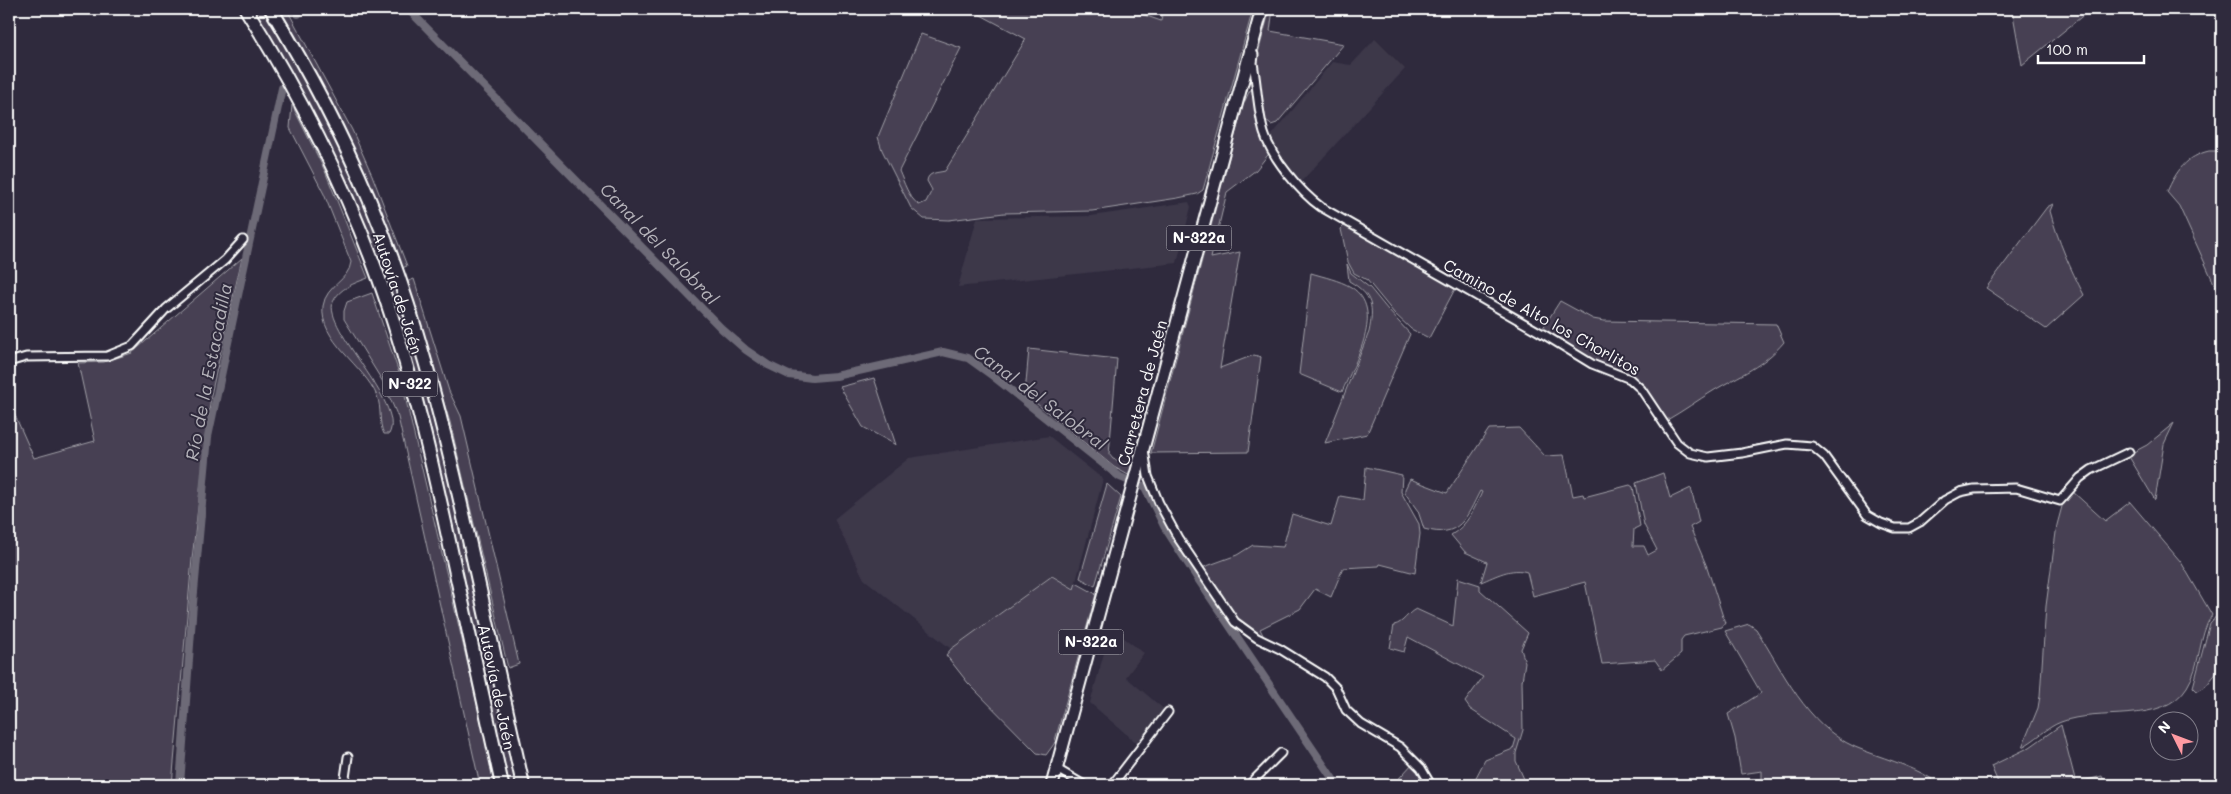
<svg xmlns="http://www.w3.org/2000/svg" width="2231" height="794" viewBox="0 0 2231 794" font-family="Mali,sans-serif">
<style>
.built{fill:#3c3749}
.green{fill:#464152;stroke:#a2a0a8}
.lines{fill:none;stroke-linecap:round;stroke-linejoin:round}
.canal{stroke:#6d6a77;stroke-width:8}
.minor-casing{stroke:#fff;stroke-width:11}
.trunk-casing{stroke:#fff;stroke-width:15}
.motorway-casing{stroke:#fff;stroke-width:16}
.minor{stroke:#2f2a3d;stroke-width:7}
.trunk{stroke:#2f2a3d;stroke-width:11}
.motorway{stroke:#2f2a3d;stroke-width:12}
.labels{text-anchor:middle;stroke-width:4;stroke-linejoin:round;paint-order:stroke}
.shield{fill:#2f2a3d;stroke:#c1bfc5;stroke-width:1}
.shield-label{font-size:15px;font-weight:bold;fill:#fff}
.street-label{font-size:16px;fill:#fff;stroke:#2f2a3d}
.water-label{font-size:18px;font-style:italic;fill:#b6b4bb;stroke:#2f2a3d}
</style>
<rect width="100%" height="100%" fill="#2f2a3d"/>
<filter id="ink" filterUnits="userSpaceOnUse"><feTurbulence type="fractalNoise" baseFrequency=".02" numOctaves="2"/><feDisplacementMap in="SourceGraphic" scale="10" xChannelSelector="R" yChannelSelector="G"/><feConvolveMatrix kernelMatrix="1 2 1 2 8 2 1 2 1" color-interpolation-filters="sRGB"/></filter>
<g filter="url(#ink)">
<g class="built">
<path d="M1375,39L1405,69L1299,184L1270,139L1272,135L1332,62L1351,65Z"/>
<path d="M1189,202L1191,207L1177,263L958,287L977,218L1091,216Z"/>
<path d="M1049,436L1103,479L1074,589L1052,576L951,649L864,579L834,519L909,458Z"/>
<path d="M1111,628L1144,653L1126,677L1166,711L1139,745L1090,703Z"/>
</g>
<g class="green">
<path d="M252,9H265C317,90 356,179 391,269L380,272Z"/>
<path d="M279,9H287L290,15L352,130L372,175L407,266L402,268C367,178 328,92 279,9Z"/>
<path d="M979,9H1127L1161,21L1163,9H1253L1203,190L1197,194L1178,198L1092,211L1004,213L949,220L924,219L911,208L882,150L878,137L880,132L921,34L961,48L899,171C904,182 908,197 919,205L926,202L932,190L927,181C928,172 937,173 945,171L1026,39L977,13Z"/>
<path d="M1270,9H1273L1270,31L1344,44L1277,123L1271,125L1264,119L1257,57Z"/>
<path d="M2012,9H2091L2022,65Z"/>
<path d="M1250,90H1254L1271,151L1256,170L1227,192L1211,258L1240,252L1220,368L1254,355L1261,357L1248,452L1151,453L1243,105Z"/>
<path d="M292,105L325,171L368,278C355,283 339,288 333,302C323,329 406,404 389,434H384C378,422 382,408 377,396C364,365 319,341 323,306C326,285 349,281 351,262L324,194L290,128Z"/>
<path d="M2209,151H2222V301L2179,206L2167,192C2176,171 2187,156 2209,151Z"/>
<path d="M2053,204L2050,211C2058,241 2070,268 2084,295L2046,329L1986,288L2047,207Z"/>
<path d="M1346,224L1456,287L1429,338L1411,329L1394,313L1367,280L1354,273L1348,262L1341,229Z"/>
<path d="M242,258L211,395L192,559L172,785H10L9,402L34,458L95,441L78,363L104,362L132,353Z"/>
<path d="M1347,264L1351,273L1370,288L1388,310L1410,334L1367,434L1325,443L1369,332C1374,307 1373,295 1349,281Z"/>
<path d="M1311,273C1324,277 1339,280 1351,287C1387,310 1354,363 1342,392L1299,374Z"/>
<path d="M414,279L449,391L461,416L519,664L508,668L450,422L406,282Z"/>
<path d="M397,284L428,385L519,785H507L385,288Z"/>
<path d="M372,293L401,379L496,785H480L398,417L383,382L344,319V311L347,302Z"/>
<path d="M1560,301L1593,319L1604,321L1776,324L1784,342C1763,367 1741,374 1713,391C1698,400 1683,411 1667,420L1662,418L1639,382L1602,366L1541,331Z"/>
<path d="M1029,349L1117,359L1109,454L1113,459L1133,465L1130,476L1114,467L1025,394Z"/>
<path d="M874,378L896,445L863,427L840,387Z"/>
<path d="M2174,423L2164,444L2155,500L2128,455L2147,445Z"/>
<path d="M1519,428L1545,456L1564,455L1573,496L1583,494L1584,497L1630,485L1633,487L1640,526L1634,529L1633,546H1644L1648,555L1657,550L1644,525L1636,483L1663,473L1670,498L1691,488L1699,522L1690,527L1707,567L1725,623L1722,627L1684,636L1681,640V654L1662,670L1655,660L1602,664L1585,582L1533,596L1527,572C1511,567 1496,576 1481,582L1487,562L1465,552L1451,535C1467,526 1475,508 1482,492L1480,491C1466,518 1460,539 1424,529L1418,511L1405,493V489L1410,479L1447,493L1489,429Z"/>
<path d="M1366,467L1402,475L1401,492L1419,524L1420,534L1415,573L1380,564L1379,566L1343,568L1331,597L1315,589L1300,609L1260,629L1265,639L1238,622L1203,570L1204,567L1237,555L1253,545L1283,547L1292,514L1331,526L1340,496L1363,500Z"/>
<path d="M1107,484L1121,497L1095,586L1080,578Z"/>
<path d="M2072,491L2105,521L2130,502L2181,562L2212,615C2198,636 2201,665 2187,687C2163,726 2098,707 2061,722C2047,727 2036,740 2022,747L2038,708L2040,696L2046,606L2057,525L2064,499Z"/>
<path d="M1052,576L1074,589L1076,583L1096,594L1054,744L1046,755L1037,753L968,683L946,655L951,649Z"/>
<path d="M1458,578L1480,585V590L1528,633L1521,649L1525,662L1522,681L1523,730L1516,753V761L1524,779L1521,785H1472L1485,760L1513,749L1516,739L1470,709L1465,702L1483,677L1408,637L1404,652L1390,648L1394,625C1404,623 1407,613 1416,609L1453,626Z"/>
<path d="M2222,610V666L2206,686L2197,691L2193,687L2210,623Z"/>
<path d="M1749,624L1756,629C1783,671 1806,725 1855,747C1881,758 1908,764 1932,779L1925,785H1762V771L1741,774L1735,738L1728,714L1761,693L1725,631Z"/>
<path d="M2061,725L2076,783L2102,776L2106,785H1999L1991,766L2030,747Z"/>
<path d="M1413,763L1430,785H1393Z"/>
</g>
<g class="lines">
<g class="canal">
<path d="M408,9L722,329L746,350L768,365L789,375L812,378L836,376L943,352L968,358L993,376L1120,477L1145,487L1164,526L1198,579L1337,785"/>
<path d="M298,14L299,9"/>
<path d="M180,785L193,603L208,437L282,88"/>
</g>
<defs>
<g id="minor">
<path d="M1254,55L1253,63C1257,85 1258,113 1264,133C1272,158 1300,192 1321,207L1543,334L1592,364L1630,379L1641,389L1677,443L1690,453L1708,457L1742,453L1787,444L1812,446L1824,456L1867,515L1881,523L1895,528H1909L1920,522L1945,500L1960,492L1974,489L2016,488L2060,501L2080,478L2091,470L2129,452"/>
<path d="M9,362L26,357L107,356L132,346L166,309L225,260L243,240"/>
<path d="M1144,449L1148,476L1159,503L1178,538L1235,622L1257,638L1280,649L1325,677L1336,688L1346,710L1361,724L1400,747L1421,768L1431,785"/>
<path d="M1057,769L1084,785"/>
<path d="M344,785L348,757"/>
<path d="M1112,785L1168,712"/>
<path d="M1249,785L1281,753"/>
</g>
<path id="trunk" d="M1052,785L1262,9"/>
<g id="motorway">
<path d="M246,9C299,94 345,184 379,279C411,369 432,462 452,555C469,632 485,708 502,785"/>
<path d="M271,9C308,70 341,133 369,199C414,306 442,419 467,531C486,616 505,701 523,785"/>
</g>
</defs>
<use href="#minor" class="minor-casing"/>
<use href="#trunk" class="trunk-casing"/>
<use href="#motorway" class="motorway-casing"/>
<use href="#minor" class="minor"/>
<use href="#trunk" class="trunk"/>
<use href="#motorway" class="motorway"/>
</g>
</g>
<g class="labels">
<g class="shield">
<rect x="1166.5" y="225.5" width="65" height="25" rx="4"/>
<rect x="382.5" y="371.5" width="55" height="25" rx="4"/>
<rect x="1058.5" y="629.5" width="65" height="25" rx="4"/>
</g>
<g class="shield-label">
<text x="1199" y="243">N-322a</text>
<text x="410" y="389">N-322</text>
<text x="1091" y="647">N-322a</text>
</g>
<g class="street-label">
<text transform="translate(398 293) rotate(72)" y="6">Autovía de Jaén</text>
<text transform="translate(1542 317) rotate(29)" y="6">Camino de Alto los Chorlitos</text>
<text transform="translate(1142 393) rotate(-75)" y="6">Carretera de Jaén</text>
<text transform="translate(497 687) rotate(78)" y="6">Autovía de Jaén</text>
</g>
<g class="water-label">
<text transform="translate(659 244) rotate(46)" y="6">Canal del Salobral</text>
<text transform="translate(209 372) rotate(-79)" y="6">Río de la Estacadilla</text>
<text transform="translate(1040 398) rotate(37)" y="6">Canal del Salobral</text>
</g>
</g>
<rect width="2231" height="794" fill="none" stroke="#2f2a3d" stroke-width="30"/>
<rect x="15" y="15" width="2201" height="764" fill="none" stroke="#fff" stroke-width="2" filter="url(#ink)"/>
<g transform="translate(2174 736) rotate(312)"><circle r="24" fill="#2f2a3d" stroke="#827f8b"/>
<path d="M0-4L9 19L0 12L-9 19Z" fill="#ff9aa2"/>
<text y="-8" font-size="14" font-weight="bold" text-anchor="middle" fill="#ffffff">N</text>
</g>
<path d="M2038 55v8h106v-8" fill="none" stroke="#ffffff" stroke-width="2.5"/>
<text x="2046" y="55" font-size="15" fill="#ffffff" stroke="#2f2a3d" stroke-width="4" paint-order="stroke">100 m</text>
</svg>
